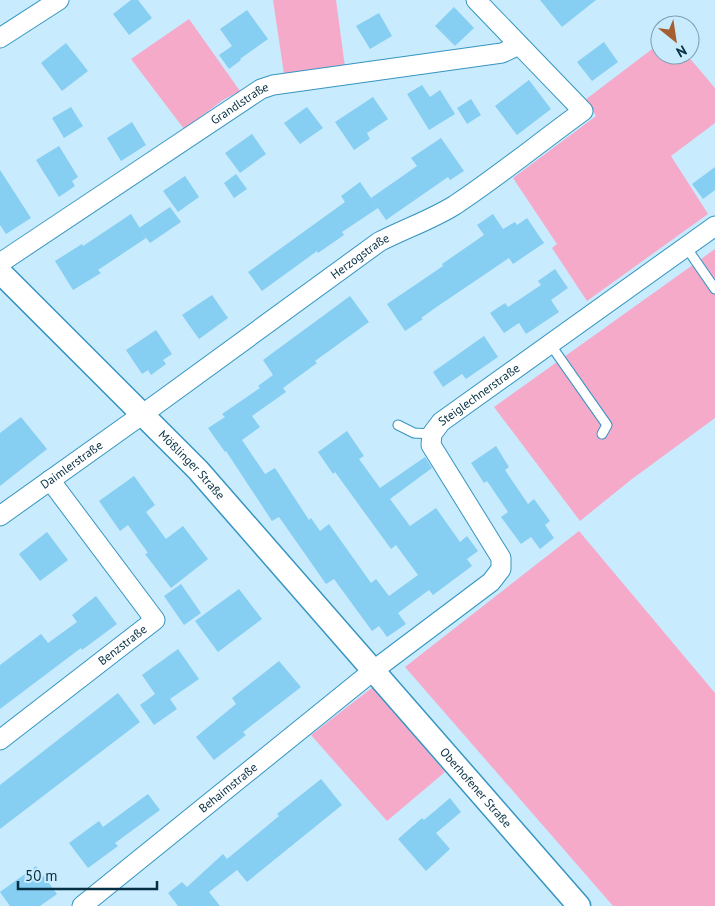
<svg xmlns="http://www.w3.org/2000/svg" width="715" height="906" viewBox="0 0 715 906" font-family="'PT Sans',sans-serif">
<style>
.green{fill:#f6aaca}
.building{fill:#87cef3}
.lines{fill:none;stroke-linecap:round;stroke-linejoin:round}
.service-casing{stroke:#3595c1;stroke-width:11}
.minor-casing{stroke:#3595c1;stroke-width:21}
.tertiary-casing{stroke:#3595c1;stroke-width:25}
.service{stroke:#fff;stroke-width:9}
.minor{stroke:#fff;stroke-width:19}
.tertiary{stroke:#fff;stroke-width:22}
.labels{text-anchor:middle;stroke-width:4;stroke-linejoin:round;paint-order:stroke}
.street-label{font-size:12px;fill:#052f42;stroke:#c9ebfe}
</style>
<rect width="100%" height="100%" fill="#c9ebfe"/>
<g class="green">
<path d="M273,0H336L345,67L284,74Z"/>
<path d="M189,19L240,91L223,100L184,129L131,59Z"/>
<path d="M660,43V55H687L715,88V123L671,156L708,214L587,301L552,248L557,244L513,178L596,116L585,100Z"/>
<path d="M715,249V418L632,479L580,521L494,407Z"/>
<path d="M579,531L715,693V906H613L405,667Z"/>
<path d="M373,687L445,772L387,821L311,735Z"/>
</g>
<g class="building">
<path d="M131,0H138L152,18L129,35L113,14Z"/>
<path d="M540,0H596L562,27Z"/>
<path d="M454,7L474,28L455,46L435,26Z"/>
<path d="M247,10L268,39L240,59L241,60L229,69L219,55L232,46L220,29Z"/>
<path d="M379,13L392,36L370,49L356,26Z"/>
<path d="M604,42L618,62L592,81L577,62Z"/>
<path d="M66,43L88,71L62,91L41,63Z"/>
<path d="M529,80L551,109L517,135L495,106Z"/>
<path d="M422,85L430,97L440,90L455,114L429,130L407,94Z"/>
<path d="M373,97L388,119L367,133L370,139L354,150L335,122Z"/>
<path d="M471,99L481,115L467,124L457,108Z"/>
<path d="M71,107L83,126L64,138L52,118Z"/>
<path d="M307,107L323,128L300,144L284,123Z"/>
<path d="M132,122L146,145L121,161L107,138Z"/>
<path d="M252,134L266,154L240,173L225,153Z"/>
<path d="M441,138L464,171L450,180L448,177L386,220L371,198L417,166L411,158Z"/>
<path d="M59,146L78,177L72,181L75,186L59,197L36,160Z"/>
<path d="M715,167V190L703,199L692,184Z"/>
<path d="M0,170L31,218L6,234L0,225Z"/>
<path d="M236,174L247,189L234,198L224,183Z"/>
<path d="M185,176L199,197L178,212L163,191Z"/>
<path d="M360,182L378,208L342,232L344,235L318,253L317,251L262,291L248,272L345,202L341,196Z"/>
<path d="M170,207L181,222L150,243L139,228Z"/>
<path d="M131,214L146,238L98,270L101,273L73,290L55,261L82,244L83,246Z"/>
<path d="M493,214L503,229L515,222L517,225L527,218L544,243L513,264L509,258L438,306L421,318L423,319L405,331L387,304L443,266L442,264L484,235L477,225Z"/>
<path d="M555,269L568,288L551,300L559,312L526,334L519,323L504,333L490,313L505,303L508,307L541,285L538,281Z"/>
<path d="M212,295L228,318L199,339L182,315Z"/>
<path d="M350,296L369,322L315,361L317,363L283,388L286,392L252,416L260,427L242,440L265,474L275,468L309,520L311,518L320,531L329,524L371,583L376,579L389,596L418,575L396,545L391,549L335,472L333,474L318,452L347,431L364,456L359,459L380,488L425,457L432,468L390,499L410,526L436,508L460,542L467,536L478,551L467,559L472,566L433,595L429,590L398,613L406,624L387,637L379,626L372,631L334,579L326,584L279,517L272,521L226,451L225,452L208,428L225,417L222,414L260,388L258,386L273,375L263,360Z"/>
<path d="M156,330L172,354L163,360L166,364L151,375L148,370L142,374L126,350Z"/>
<path d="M484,336L498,357L466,379L462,374L443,387L433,372Z"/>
<path d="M21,417L47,449L0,486V433Z"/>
<path d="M496,446L509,467L505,470L528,504L534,499L550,521L545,525L554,538L540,549L531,537L521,544L501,517L508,512L487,481L484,483L471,463Z"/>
<path d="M134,476L155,505L146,512L166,539L183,526L208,559L171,588L145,554L148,553L128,525L120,531L99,501Z"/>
<path d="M47,532L68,560L40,581L19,554Z"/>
<path d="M181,584L201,613L184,625L164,596Z"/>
<path d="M239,589L262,619L218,652L195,621Z"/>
<path d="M96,596L117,624L82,650L81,648L0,709V665L41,634L48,643L77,622L72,615Z"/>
<path d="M178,649L199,679L170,699L177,709L154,725L140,705L155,694L142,675Z"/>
<path d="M279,661L301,687L243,732L246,735L214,760L196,737L236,704L232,698Z"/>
<path d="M118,693L140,722L0,829V785Z"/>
<path d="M321,779L342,805L247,882L237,870L209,892L220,906H178L168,893L182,882L187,887L223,854L227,859L279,816L277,814Z"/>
<path d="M148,794L160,810L115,843L118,846L88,868L69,843L99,821L103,827Z"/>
<path d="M450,798L461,812L436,833L450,849L426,871L398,839L422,818L424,820Z"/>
<path d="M36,866L57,894L40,906H10L0,892Z"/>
</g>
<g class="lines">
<defs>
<g id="service">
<path d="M686,247L715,289"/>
<path d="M550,344L607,425L602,434"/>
<path d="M398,425L414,433L432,434"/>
</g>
<g id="minor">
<path d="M0,38L59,0"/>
<path id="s1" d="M0,263L261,89L273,85L502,53L519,45"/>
<path id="s2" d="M0,516L143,414L379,242C404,229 431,220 455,205C499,176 540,142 583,111L476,0"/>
<path id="s3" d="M0,740L155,620L50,480"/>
<path id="s4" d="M82,906L374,670L491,582L501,569V558L431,445L432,434L441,422L715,226"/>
</g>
<g id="tertiary">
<path id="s5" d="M0,272L198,470L579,906"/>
</g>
</defs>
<use href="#service" class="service-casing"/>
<use href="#minor" class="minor-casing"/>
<use href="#tertiary" class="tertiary-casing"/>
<use href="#service" class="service"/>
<use href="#minor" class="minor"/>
<use href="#tertiary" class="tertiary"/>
</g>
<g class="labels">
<g class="street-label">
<text dy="4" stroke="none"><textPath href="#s1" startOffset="288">Grandlstraße</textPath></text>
<text dy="4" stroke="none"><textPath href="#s2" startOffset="444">Herzogstraße</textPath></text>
<text dy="4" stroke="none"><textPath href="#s4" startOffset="755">Steiglechnerstraße</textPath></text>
<text dy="4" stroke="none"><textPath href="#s2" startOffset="88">Daimlerstraße</textPath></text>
<text dy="4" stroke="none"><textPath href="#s5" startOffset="272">Mößlinger Straße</textPath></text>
<text dy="4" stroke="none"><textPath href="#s3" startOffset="155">Benzstraße</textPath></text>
<text dy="4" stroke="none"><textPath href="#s4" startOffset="188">Behaimstraße</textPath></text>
<text dy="4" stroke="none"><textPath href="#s5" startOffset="702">Oberhofener Straße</textPath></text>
</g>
</g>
<g transform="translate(675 40) rotate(150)"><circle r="24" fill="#c9ebfe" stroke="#7ba0b3"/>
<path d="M0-4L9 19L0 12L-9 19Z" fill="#a46032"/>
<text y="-8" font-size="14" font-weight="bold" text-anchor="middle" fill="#052f42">N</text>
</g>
<path d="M18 881v8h139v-8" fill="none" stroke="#052f42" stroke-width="2.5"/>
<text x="25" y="881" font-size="15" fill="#052f42" stroke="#c9ebfe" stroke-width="4" paint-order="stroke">50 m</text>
</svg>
